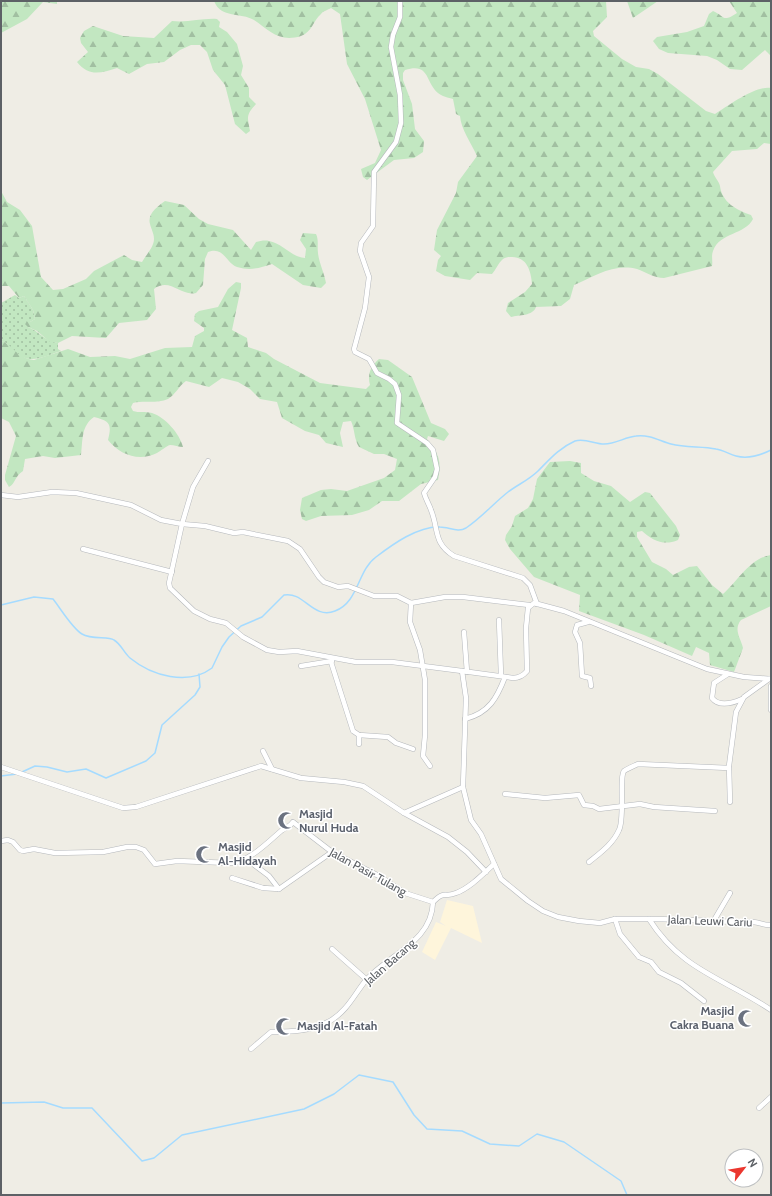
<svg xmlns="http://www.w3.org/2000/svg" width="772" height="1196" viewBox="0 0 772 1196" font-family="Cabin,sans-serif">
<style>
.commercial{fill:#fef5db}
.grass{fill:url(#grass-dots)}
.forest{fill:url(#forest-firs)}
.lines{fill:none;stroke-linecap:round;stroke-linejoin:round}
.stream{stroke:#a5dbff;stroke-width:1.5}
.street-casing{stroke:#b5b8bc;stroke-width:5.5}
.street{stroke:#fff;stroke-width:4.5}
.labels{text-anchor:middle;stroke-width:3;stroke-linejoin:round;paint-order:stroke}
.worship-label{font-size:12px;font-weight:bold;fill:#5b616d;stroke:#fff;text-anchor:start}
.street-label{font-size:12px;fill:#5d6166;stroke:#fff}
</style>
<defs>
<pattern id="grass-dots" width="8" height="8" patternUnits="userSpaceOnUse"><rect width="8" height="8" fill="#c2e7c1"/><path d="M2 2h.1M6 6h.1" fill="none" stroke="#a1bfa1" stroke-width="1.8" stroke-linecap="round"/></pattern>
<pattern id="forest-firs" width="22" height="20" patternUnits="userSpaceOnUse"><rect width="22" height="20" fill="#c2e7c1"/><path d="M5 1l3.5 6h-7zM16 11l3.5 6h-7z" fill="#a1bfa1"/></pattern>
</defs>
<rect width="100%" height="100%" fill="#efede5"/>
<path class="commercial" d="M447,900L473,906L482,943L451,928L435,960L422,952L436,922L446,926L440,922Z"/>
<path class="grass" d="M15,295L19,298L24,296L33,310L35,319L30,322L28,327C40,332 45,341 58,343V349L61,351C45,356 31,365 15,353C10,348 9,343 1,341V303Z"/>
<g class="forest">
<path d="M8,1H57V4L43,2L27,19L1,33V2Z"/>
<path d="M214,1H606L607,17L593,31L594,36L622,59L636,67L649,69L658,74L706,111L715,114C728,106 756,85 771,88V144L764,143L757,149L732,151L713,172C714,177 719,181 720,186C722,202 736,210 751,215L753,219C745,235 720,232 713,251C711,256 713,261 712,266L664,278C654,278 646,272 637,269C614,263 595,276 574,285L570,299L561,306L536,307C533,316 519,315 511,317L506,311L508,303L525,292L532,284C531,271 527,257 512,257C509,257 506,257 503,259C498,263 496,270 492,274L477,273L470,280L445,276L436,271L438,260L441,256L434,250L437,230L456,193L458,182L477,156C471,143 461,129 460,116L456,114L453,99C449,98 441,96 438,93C425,82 430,62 405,70L403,73V80L412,104L415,129L424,141L423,152L414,158L394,160L367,180L363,177L361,169L375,163L381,150L365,99L347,64L340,14L331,8C328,10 323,11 321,14C313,21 312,32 301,36C279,43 269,30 254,20C241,12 221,19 214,1Z"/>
<path d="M627,1H658L633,18Z"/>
<path d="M729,1H771V56L765,50L742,70L730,69L717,60L707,56L668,53L659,49L653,41L657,37L687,32L704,26L709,14L713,11C725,16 722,23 737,13Z"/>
<path d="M217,19L220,22L219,27L227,32L237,44L243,66L241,75L249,88V97L256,104C245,116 248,117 250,131L246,134L235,124L225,85L213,70L207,52L200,45H191L180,50L164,62L147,64L129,74L117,68C101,73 89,77 77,62L88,52L81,43L80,38L84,31L93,26L123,36L154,38L172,21C187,23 202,18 217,19Z"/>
<path d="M1,191L7,202L20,210L32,226L41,277L53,290L63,289L86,279L94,271L124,255L132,260L142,262C146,255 154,247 154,239C154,233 151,229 150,224C147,214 158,206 165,201L184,205L199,219L208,224L233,230L251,250L256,242C260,241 265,240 269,241C282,243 291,257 305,258L306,249L300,240L303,233L316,234C319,240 317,247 318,253C319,263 324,272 326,283L321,288L303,285L272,264C260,268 250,271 237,267C226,263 224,246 208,252L205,259L203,285L196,293C181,297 170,277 154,289L156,309L147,320L119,323L106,338L72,336L58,343L50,342L37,331L28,327L21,320L30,322L35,319L33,310L24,296L19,298L9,286H1Z"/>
<path d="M236,282L241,283V288L232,330L247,338L248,347L266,353L274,359L320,383L366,389L370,385C367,374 371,366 379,359L388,360L412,377L431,423L445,429L449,434L444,441L428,436L427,439C439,454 442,461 438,480L421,484L399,501H382L369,510L352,515L321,516L306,521L302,519L300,510L302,498L321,490L331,489L347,491L384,478L395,470L397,459L384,454H374L359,447C354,439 355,430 351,421L343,422L340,433L343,447L326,443L319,435L305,431L282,418L277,402L260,399L250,389L238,382L222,378L209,387L186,381C179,386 175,395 168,399C157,404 144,400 133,403L131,407L133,411C139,413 145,411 152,413C165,417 180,434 183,447C179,447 174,445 170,445C166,446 161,451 157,453C139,462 120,455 108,440C112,424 110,421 94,417C81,426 83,440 81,455L55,458L43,456L25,459L23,471C14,477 16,483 9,487L5,480V475L16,436L9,422L1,418V341C13,344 16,358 34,360L68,349L90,357L115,356L130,359L165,348L192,347L195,336L204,331V328L194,321L195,314L199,311L218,307L228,289Z"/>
<path d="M570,461L581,463V473L594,481L611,486L630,502L645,492L650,493L676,526L680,535L678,540C664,546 653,541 642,531L637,532V537L652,562L666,569L673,575L689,567L697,566L712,585L723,594C738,581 750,558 771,555V606L741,620C733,630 741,638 743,648L734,672L710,665L709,653L696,647L692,656L644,635L579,611L580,595L534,577L510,549L505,540L506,535L512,526L515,516L528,508L533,499L537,479L550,462Z"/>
</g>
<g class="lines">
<g class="stream">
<path d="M1,605L34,597L53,599C61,609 72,628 82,634C92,640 108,636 114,640C121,644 124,653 130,658C152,676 188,686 212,668L222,647L229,637L241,626L262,617L284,595C304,591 313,620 335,611C359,602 357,571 376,557C393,544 418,526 440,527C449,527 458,533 466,528C481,518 494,503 508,492C517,485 529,480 538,471C549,460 559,448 575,441C585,438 595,444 604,444C616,444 625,437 636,436C649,434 660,441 671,444C686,448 702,446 716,449C723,450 729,454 736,456C747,459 761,455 771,450"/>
<path d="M22,772L35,766L47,767L67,772L86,769L106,778L146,761L155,753L162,725L195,695L200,687L199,674"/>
<path d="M1,776L17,774"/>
<path d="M1,1103L44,1102L63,1108H92L142,1161L154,1158L182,1135L304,1109L334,1094L359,1075L393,1082L414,1115L427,1129L462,1131L490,1144L519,1146L537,1134L564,1142L621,1181L627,1195"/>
</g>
<defs>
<g id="street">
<path d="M400,1V17L393,35L391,47L400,95L401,123L396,142L374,172L373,226L361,243L360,251L369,277L365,308L354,349L355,352L369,359L377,373L389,379L395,384L399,395L397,423L427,443L433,450L437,469L435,477L424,493C426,500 429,504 431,510C439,530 433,543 454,556L523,578L530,585L537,604"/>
<path d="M208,461L193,487L182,524L205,526L234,533L243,532L288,541L300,549L319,577L324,582L338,587L348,586L374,596H397L411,603"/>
<path d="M1,495L18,497L52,492L76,493L131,505L161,520L182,524L169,583L170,588L194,611L210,619L226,623L243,637L267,650L279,652L297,651L356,662H392L462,671"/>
<path d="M83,549L172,572"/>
<path d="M499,620L501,675"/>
<path d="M588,622L577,625L575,632L580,643L582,676L590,678L591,686"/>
<path d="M464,632L467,672"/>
<path d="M331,662L353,731L359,735L388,737L396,743L413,749"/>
<path d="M301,666L332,661"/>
<path d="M728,674L714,683L712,698C719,707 733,703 742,699"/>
<path d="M771,679L744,677L707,669L564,611L534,603L528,608L526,628L527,671C523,676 518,678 513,678L462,671L466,698L463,787L471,820L481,834L501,879L528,901L543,911L558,917L579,921L600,923L615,919H649C682,971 724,978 771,1010"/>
<path d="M771,686V710"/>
<path d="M465,719C489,713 497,698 505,677"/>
<path d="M359,735V744"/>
<path d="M263,751L272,769"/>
<path d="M430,766L423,756L425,735V680L420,650L410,622L411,603L445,597H463L529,605"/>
<path d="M1,767L123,808L136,807L261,766L301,778L344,782L363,786L404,813L448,837L467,852L486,872"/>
<path d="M505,794L545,798L579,795L584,805L593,806L599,809L640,804L654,807L715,811"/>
<path d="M730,802L729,766L736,712L744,697L769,679"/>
<path d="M404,813L463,787"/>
<path d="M1,841L8,840L13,842L20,850L23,851L34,849L55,853L103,852L127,847H136L144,850L155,864L177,861L231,863C250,861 267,843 281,831C286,827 290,827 293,822L332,852L379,876L405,893L433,902C445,890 444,898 456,893C470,888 483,874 494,864"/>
<path d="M245,858L269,876L279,889"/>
<path d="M589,862C600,853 613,844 619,830C625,819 619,777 624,771C628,768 634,766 638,764L729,768"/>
<path d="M232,878L263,888L279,889L332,852"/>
<path d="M615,919L620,934L639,957L651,962L659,972L681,983L704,1001"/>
<path d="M649,919C684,919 718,922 753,922C760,922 764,926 771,925"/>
<path d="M713,922L730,893"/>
<path d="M332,949L367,980"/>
<path d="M251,1049L271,1032C292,1032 311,1031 330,1021C347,1011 354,995 366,980C389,954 432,942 433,902"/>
<path d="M759,1108L771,1097"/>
</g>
</defs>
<use href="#street" class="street-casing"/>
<use href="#street" class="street"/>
</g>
<defs>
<symbol id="mosque-bare" viewBox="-9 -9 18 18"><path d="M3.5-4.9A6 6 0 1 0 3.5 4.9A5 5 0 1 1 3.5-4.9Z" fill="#6b7280" stroke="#fff" stroke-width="2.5" paint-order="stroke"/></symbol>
</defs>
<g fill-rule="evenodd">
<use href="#mosque-bare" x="274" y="808" width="25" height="25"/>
<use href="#mosque-bare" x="192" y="842" width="25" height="25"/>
<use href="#mosque-bare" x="734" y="1006" width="25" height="25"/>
<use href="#mosque-bare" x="272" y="1014" width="25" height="25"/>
</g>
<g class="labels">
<g class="worship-label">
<text x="299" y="818">Masjid<tspan x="299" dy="14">Nurul Huda</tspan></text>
<text x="218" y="851">Masjid<tspan x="218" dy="14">Al-Hidayah</tspan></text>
<text x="734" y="1015" text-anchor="end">Masjid<tspan x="734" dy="14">Cakra Buana</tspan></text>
<text x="297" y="1030">Masjid Al-Fatah</text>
</g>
<g class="street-label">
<text transform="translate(368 872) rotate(29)" y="4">Jalan Pasir Tulang</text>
<text transform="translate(710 921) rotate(2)" y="4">Jalan Leuwi Cariu</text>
<text transform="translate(390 962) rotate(-41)" y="4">Jalan Bacang</text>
</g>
</g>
<rect width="772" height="1196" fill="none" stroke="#5d6166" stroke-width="4"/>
<g transform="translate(744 1168) rotate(59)"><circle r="19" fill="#ffffff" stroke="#bec0c2"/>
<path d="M0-3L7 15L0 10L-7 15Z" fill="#eb372f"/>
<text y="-6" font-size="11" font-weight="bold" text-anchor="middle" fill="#5d6166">N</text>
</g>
</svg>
